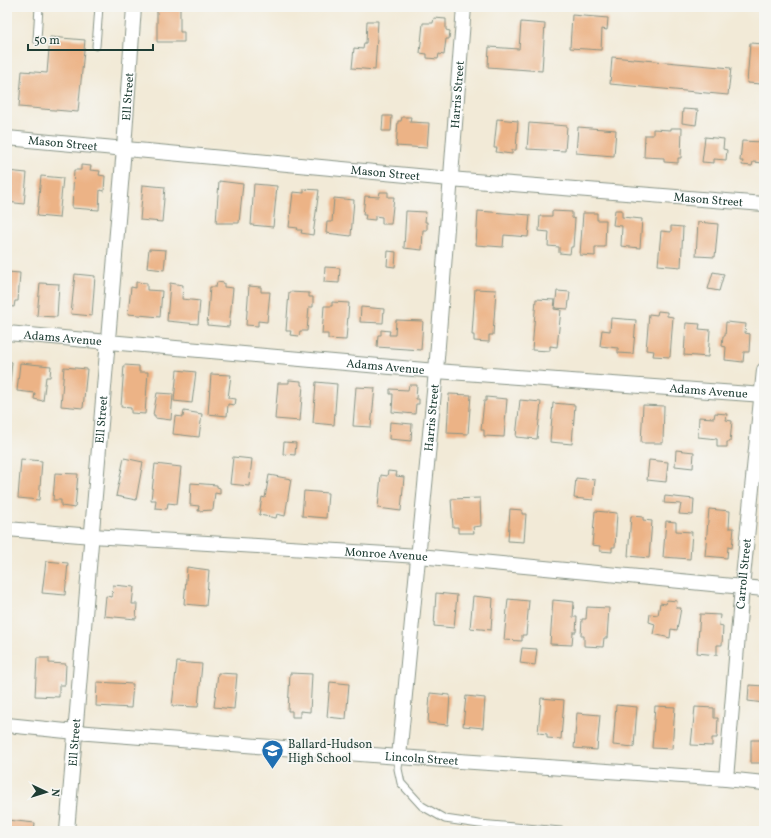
<svg xmlns="http://www.w3.org/2000/svg" width="771" height="838" viewBox="0 0 771 838" font-family="Vollkorn,serif">
<style>
.building{fill:#ecb386}
.lines{fill:none;stroke-linecap:round;stroke-linejoin:round}
.service-casing{stroke:#889486;stroke-width:9}
.minor-casing{stroke:#889486;stroke-width:16}
.service{stroke:#fff;stroke-width:7}
.minor{stroke:#fff;stroke-width:14}
.labels{text-anchor:middle;stroke-width:4;stroke-linejoin:round;paint-order:stroke}
.street-label{font-size:12px;fill:#1f3d34;stroke:#f6f6f2}
.poi-label{font-size:12px;fill:#1f3d34;stroke:#f6f6f2;text-anchor:start}
</style>
<rect width="100%" height="100%" fill="#f6f6f2"/>
<filter id="ink" filterUnits="userSpaceOnUse"><feTurbulence type="fractalNoise" baseFrequency=".025" numOctaves="2"/><feDisplacementMap in="SourceGraphic" scale="8" xChannelSelector="R" yChannelSelector="G"/><feConvolveMatrix kernelMatrix="1 2 1 2 8 2 1 2 1" color-interpolation-filters="sRGB"/></filter>
<filter id="wash" filterUnits="userSpaceOnUse"><feTurbulence type="fractalNoise" baseFrequency=".012" numOctaves="4" result="noise"/><feDisplacementMap in="SourceGraphic" scale="16" xChannelSelector="R" yChannelSelector="G"/><feGaussianBlur stdDeviation="0.9" result="paint"/><feColorMatrix in="noise" values="0 0 0 0 0 0 0 0 0 0 0 0 0 0 0 0 0 1.4 0 .05"/><feComposite in="paint" operator="in"/></filter>
<g filter="url(#wash)">
<rect width="100%" height="100%" fill="#f2ead7"/>
<g id="blocks">
<g class="building">
<path d="M157,7H180V32H184V42H157Z"/>
<path d="M572,15L608,18L607,30L602,29L601,50L570,48Z"/>
<path d="M434,18L446,19V30L450,31L449,39H446L444,55L439,54L438,59L427,58V54L420,53L423,23H433Z"/>
<path d="M367,21H378L375,70L352,68L354,48L363,49L364,43H366Z"/>
<path d="M521,22L545,24L542,71L488,67L489,47L519,49Z"/>
<path d="M50,37L85,40L78,112L19,107L22,71L47,73Z"/>
<path d="M750,43L764,44L762,84L747,83Z"/>
<path d="M612,57L731,68L728,95L610,84Z"/>
<path d="M683,109L698,110L696,125L682,123Z"/>
<path d="M383,116H392L391,131H382Z"/>
<path d="M402,117H411L410,122L429,123L427,148L396,146L398,121H401Z"/>
<path d="M497,119L518,121L516,150H512V154L496,152L497,148H494Z"/>
<path d="M529,123L567,126L565,151L527,149Z"/>
<path d="M578,127L616,130L614,156L576,153Z"/>
<path d="M671,128H682L681,158H678V163L664,162V158L644,157L645,135H653V129L671,130Z"/>
<path d="M705,137L724,139L723,149L727,150L726,160L714,159V163L702,162Z"/>
<path d="M742,141L763,142L762,155H764V163L753,162L752,166L742,165L743,161H740Z"/>
<path d="M81,165L91,166L90,170L100,171L99,175L105,176L104,191L100,190L99,210L72,208L74,170H81Z"/>
<path d="M7,171L27,173L24,204L7,202Z"/>
<path d="M41,176L63,178L59,218L37,216Z"/>
<path d="M219,181L243,184L239,223H216Z"/>
<path d="M254,184L277,186L273,227L251,225Z"/>
<path d="M143,185L165,187L162,222L140,220Z"/>
<path d="M304,189L319,190L313,235L301,233L302,230H297L298,228L289,227L293,192L304,193Z"/>
<path d="M380,192H388V197H394L391,224H382V217L375,216V220L365,219L366,215H363L365,196L379,197Z"/>
<path d="M334,198L354,200L351,236L326,233L327,222H332Z"/>
<path d="M615,210H622V217L642,219L640,248L621,246L622,226L613,225Z"/>
<path d="M406,211L426,212L425,222H427V230H423L422,250L404,248Z"/>
<path d="M478,211L530,215L528,237L504,235L503,247L476,245Z"/>
<path d="M552,211L572,212V218L575,219L573,247H571L570,254L559,253V247L548,246L549,232L539,231L540,216H552Z"/>
<path d="M583,213H597V220H606L605,247H595V256L580,255Z"/>
<path d="M698,222L718,224L715,257L696,256Z"/>
<path d="M671,226L683,227L681,267L658,265L661,231L671,232Z"/>
<path d="M149,249L166,250L164,270L147,268Z"/>
<path d="M388,251L396,252L395,267L387,266Z"/>
<path d="M325,267L340,268L339,283L324,282Z"/>
<path d="M7,272L20,273L18,301H15L14,307L7,306Z"/>
<path d="M713,272L724,274L719,291L708,289Z"/>
<path d="M75,274L95,276L92,316L71,314Z"/>
<path d="M136,282L147,283V290L162,291L160,317L128,314L131,287L136,288Z"/>
<path d="M217,282L224,283V287L233,288L229,327L207,325L210,287H216Z"/>
<path d="M40,283L59,284L57,317L37,316Z"/>
<path d="M170,283L183,285L182,299L200,301L198,324L167,321Z"/>
<path d="M249,286L261,287V292H270L267,322L258,321V326L246,325Z"/>
<path d="M475,289L496,290L493,335H489V342L474,341V335H472Z"/>
<path d="M557,291L570,292L568,309L555,308Z"/>
<path d="M289,292L309,293V297H313V307H309L307,331H300L299,336L290,335L291,331H286Z"/>
<path d="M536,299L555,300L554,309L561,310L557,347L550,346V351L532,350Z"/>
<path d="M332,302L349,303L346,340L328,339V334H322L324,306H332Z"/>
<path d="M361,307L384,309L383,323L360,322Z"/>
<path d="M658,311L667,312V316L673,317L670,357L653,356L654,351L646,350L649,314L657,315Z"/>
<path d="M611,318L636,320L633,354L618,353V348L600,346L602,330L610,331Z"/>
<path d="M396,320L423,321L421,350L377,347L378,335H381V330L390,331L389,335H395Z"/>
<path d="M726,322L746,324L745,333L750,334L749,352H744L743,362L725,360L726,347L722,346L723,336H725Z"/>
<path d="M686,323L700,324L699,329L710,330L708,357L684,355Z"/>
<path d="M7,361L12,362L9,393H7Z"/>
<path d="M20,363L51,366L50,377H46L43,401L34,399L35,393L17,391Z"/>
<path d="M124,365L139,366V372H148L145,414L131,413V408L121,407Z"/>
<path d="M64,367L87,369L83,408L61,406Z"/>
<path d="M177,370L196,372L192,403L174,401Z"/>
<path d="M211,374L231,375L228,398L236,399L235,405L228,404L227,416L208,414Z"/>
<path d="M289,380L301,381V385H303L300,421L275,419L278,383H289Z"/>
<path d="M316,382L337,384L334,425L313,423Z"/>
<path d="M409,385H417L416,399H419V404H416L415,414L392,412L393,394H390V389L408,390Z"/>
<path d="M356,387L375,388L371,427L353,426Z"/>
<path d="M157,393L173,394L171,420L155,418V415H153Z"/>
<path d="M449,394L471,395L468,434L447,433Z"/>
<path d="M486,397L507,399L504,437L484,436V430H481L484,401H486Z"/>
<path d="M520,400L541,402L537,439L516,437Z"/>
<path d="M553,403L575,405L572,444L550,442Z"/>
<path d="M643,405L664,406L663,443H641Z"/>
<path d="M184,411L202,414L199,437L173,434L175,416L183,417Z"/>
<path d="M715,413L727,414L726,420L732,421L730,442H727V447H717V439L698,437L699,417L714,418Z"/>
<path d="M390,422L412,424L411,441L389,439Z"/>
<path d="M284,442L296,443L295,455L283,454Z"/>
<path d="M676,450L694,452L693,468L675,466Z"/>
<path d="M233,457L252,459L249,486L230,484Z"/>
<path d="M124,458L143,462L136,500L116,496Z"/>
<path d="M21,459L42,461L39,500L18,498Z"/>
<path d="M649,460L668,462L666,482L647,480Z"/>
<path d="M155,464L181,467L177,504L168,503L167,509L155,508L156,500H151Z"/>
<path d="M388,471L397,472L396,476L404,477L401,511L378,508L381,475L387,476Z"/>
<path d="M55,473L78,474L75,508L61,506V500H53Z"/>
<path d="M269,475L291,479L285,516L277,514L276,518L259,515L262,497L265,498Z"/>
<path d="M576,478L595,480L593,500L574,498Z"/>
<path d="M191,483L217,485V487L220,488V494L215,493L213,510L198,511L199,506L190,505Z"/>
<path d="M304,491L328,493L326,518L302,516Z"/>
<path d="M665,496L694,499L693,515L679,514L681,504L664,503Z"/>
<path d="M480,498L481,526L473,527L474,533H458V527H453L451,499Z"/>
<path d="M510,509L522,510V514H526L524,542L508,541Z"/>
<path d="M709,509L730,511L729,528H734L732,548L728,547L727,558L705,556Z"/>
<path d="M595,511L617,513L615,547H612V552L600,551V546L592,545Z"/>
<path d="M631,516L643,517V520L652,521L649,558L628,556Z"/>
<path d="M666,521L676,522V531L692,532L690,559L663,557Z"/>
<path d="M46,561L68,563L65,595L42,593Z"/>
<path d="M187,567L209,570L206,606L184,604Z"/>
<path d="M113,585L134,587L132,604H137L136,619L104,616L106,596L112,597Z"/>
<path d="M436,593L457,595L454,628L434,626Z"/>
<path d="M473,596L493,598L491,630L470,628Z"/>
<path d="M508,599L529,601L526,635H522V641L504,640Z"/>
<path d="M553,600L574,602L573,617H577L576,632H573L572,645L550,644Z"/>
<path d="M667,600L677,601L676,608H681L677,630L671,629L670,638L653,634L655,624L649,622L650,614L658,615L660,603L666,604Z"/>
<path d="M587,607L609,608L607,638H604L603,647L584,646V636H581L582,619H586Z"/>
<path d="M700,614L720,615L719,625L723,626L722,645H717V655L697,653Z"/>
<path d="M522,648L537,649L535,665L520,663Z"/>
<path d="M37,658H49V663L66,664L65,685H59V697L35,696Z"/>
<path d="M177,662L202,664L198,707L172,706Z"/>
<path d="M218,673L237,674L234,709L214,707Z"/>
<path d="M290,673L312,674L310,712L300,711V717H292V711H288Z"/>
<path d="M97,682L133,684L131,708L96,706Z"/>
<path d="M330,682L349,684L346,719L327,717Z"/>
<path d="M749,685L764,686V703L748,701Z"/>
<path d="M430,693L450,695L448,725L428,723Z"/>
<path d="M466,696L485,698L483,728L463,726Z"/>
<path d="M541,698L564,700L561,739L547,738V734L538,733Z"/>
<path d="M616,705L637,707L634,747L613,745Z"/>
<path d="M655,706L675,707L672,749L652,748Z"/>
<path d="M695,707L714,708V718H718L717,738H712V746L691,745Z"/>
<path d="M577,713L600,715L597,750L574,748Z"/>
<rect x="751" y="740" width="13" height="23"/>
<path d="M7,820L35,823L34,831H7Z"/>
</g>
</g>
</g>
<g filter="url(#ink)">
<use href="#blocks" fill-opacity="0" stroke="#889486" stroke-width="1"/>
<g class="lines">
<defs>
<g id="service">
<path d="M37,40L39,7"/>
<path d="M96,46L99,7"/>
<path d="M399,757L398,769L401,783L422,806L445,819L479,824L561,831"/>
</g>
<g id="minor">
<path id="s1" d="M7,138L450,179L764,204"/>
<path id="s2" d="M7,333L436,371L764,395"/>
<path id="s3" d="M7,529L92,536L419,556L764,589"/>
<path id="s4" d="M7,725L76,732L399,757L726,779L764,783"/>
<path id="s5" d="M399,757L436,371L464,7"/>
<path id="s6" d="M726,779L742,587L764,370"/>
<path id="s7" d="M67,831L124,148L134,7"/>
</g>
</defs>
<use href="#service" class="service-casing"/>
<use href="#minor" class="minor-casing"/>
<use href="#service" class="service"/>
<use href="#minor" class="minor"/>
</g>
</g>
<defs>
<symbol id="school-pin" viewBox="-11 -11 22 30"><path d="M0 17L-7.5 6A9.5 9.5 0 1 1 7.5 6Z" fill="#1f6fb2" stroke="#f6f6f2"/><path d="M0-5L7-2L0 1L-7-2ZM-4 1L0 2.5L4 1V4Q0 6-4 4Z" fill="#fff"/></symbol>
</defs>
<g fill-rule="evenodd">
<use href="#school-pin" x="260" y="738" width="25" height="34"/>
</g>
<g class="labels">
<g class="street-label">
<text dy="4" stroke="none"><textPath href="#s5" startOffset="665">Harris Street</textPath></text>
<text dy="4" stroke="none"><textPath href="#s7" startOffset="737">Ell Street</textPath></text>
<text dy="4" stroke="none"><textPath href="#s1" startOffset="56">Mason Street</textPath></text>
<text dy="4" stroke="none"><textPath href="#s1" startOffset="380">Mason Street</textPath></text>
<text dy="4" stroke="none"><textPath href="#s1" startOffset="704">Mason Street</textPath></text>
<text dy="4" stroke="none"><textPath href="#s2" startOffset="56">Adams Avenue</textPath></text>
<text dy="4" stroke="none"><textPath href="#s2" startOffset="380">Adams Avenue</textPath></text>
<text dy="4" stroke="none"><textPath href="#s2" startOffset="704">Adams Avenue</textPath></text>
<text dy="4" stroke="none"><textPath href="#s5" startOffset="341">Harris Street</textPath></text>
<text dy="4" stroke="none"><textPath href="#s7" startOffset="413">Ell Street</textPath></text>
<text dy="4" stroke="none"><textPath href="#s3" startOffset="380">Monroe Avenue</textPath></text>
<text dy="4" stroke="none"><textPath href="#s6" startOffset="206">Carroll Street</textPath></text>
<text dy="4" stroke="none"><textPath href="#s7" startOffset="89">Ell Street</textPath></text>
<text dy="4" stroke="none"><textPath href="#s4" startOffset="416">Lincoln Street</textPath></text>
</g>
<g class="poi-label">
<text x="288" y="748">Ballard-Hudson<tspan x="288" dy="14">High School</tspan></text>
</g>
</g>
<rect width="771" height="838" fill="none" stroke="#f6f6f2" stroke-width="24"/>
<g transform="translate(46 792) rotate(94)" stroke="#f6f6f2" stroke-width="3" paint-order="stroke">
<path d="M0-3L7 15L0 10L-7 15Z" fill="#1f3d34"/>
<text y="-6" font-size="11" font-weight="bold" text-anchor="middle" fill="#1f3d34">N</text>
</g>
<path d="M28 44v6h125v-6" fill="none" stroke="#1f3d34" stroke-width="2"/>
<text x="34" y="44" font-size="12" fill="#1f3d34" stroke="#f6f6f2" stroke-width="3" paint-order="stroke">50 m</text>
</svg>
